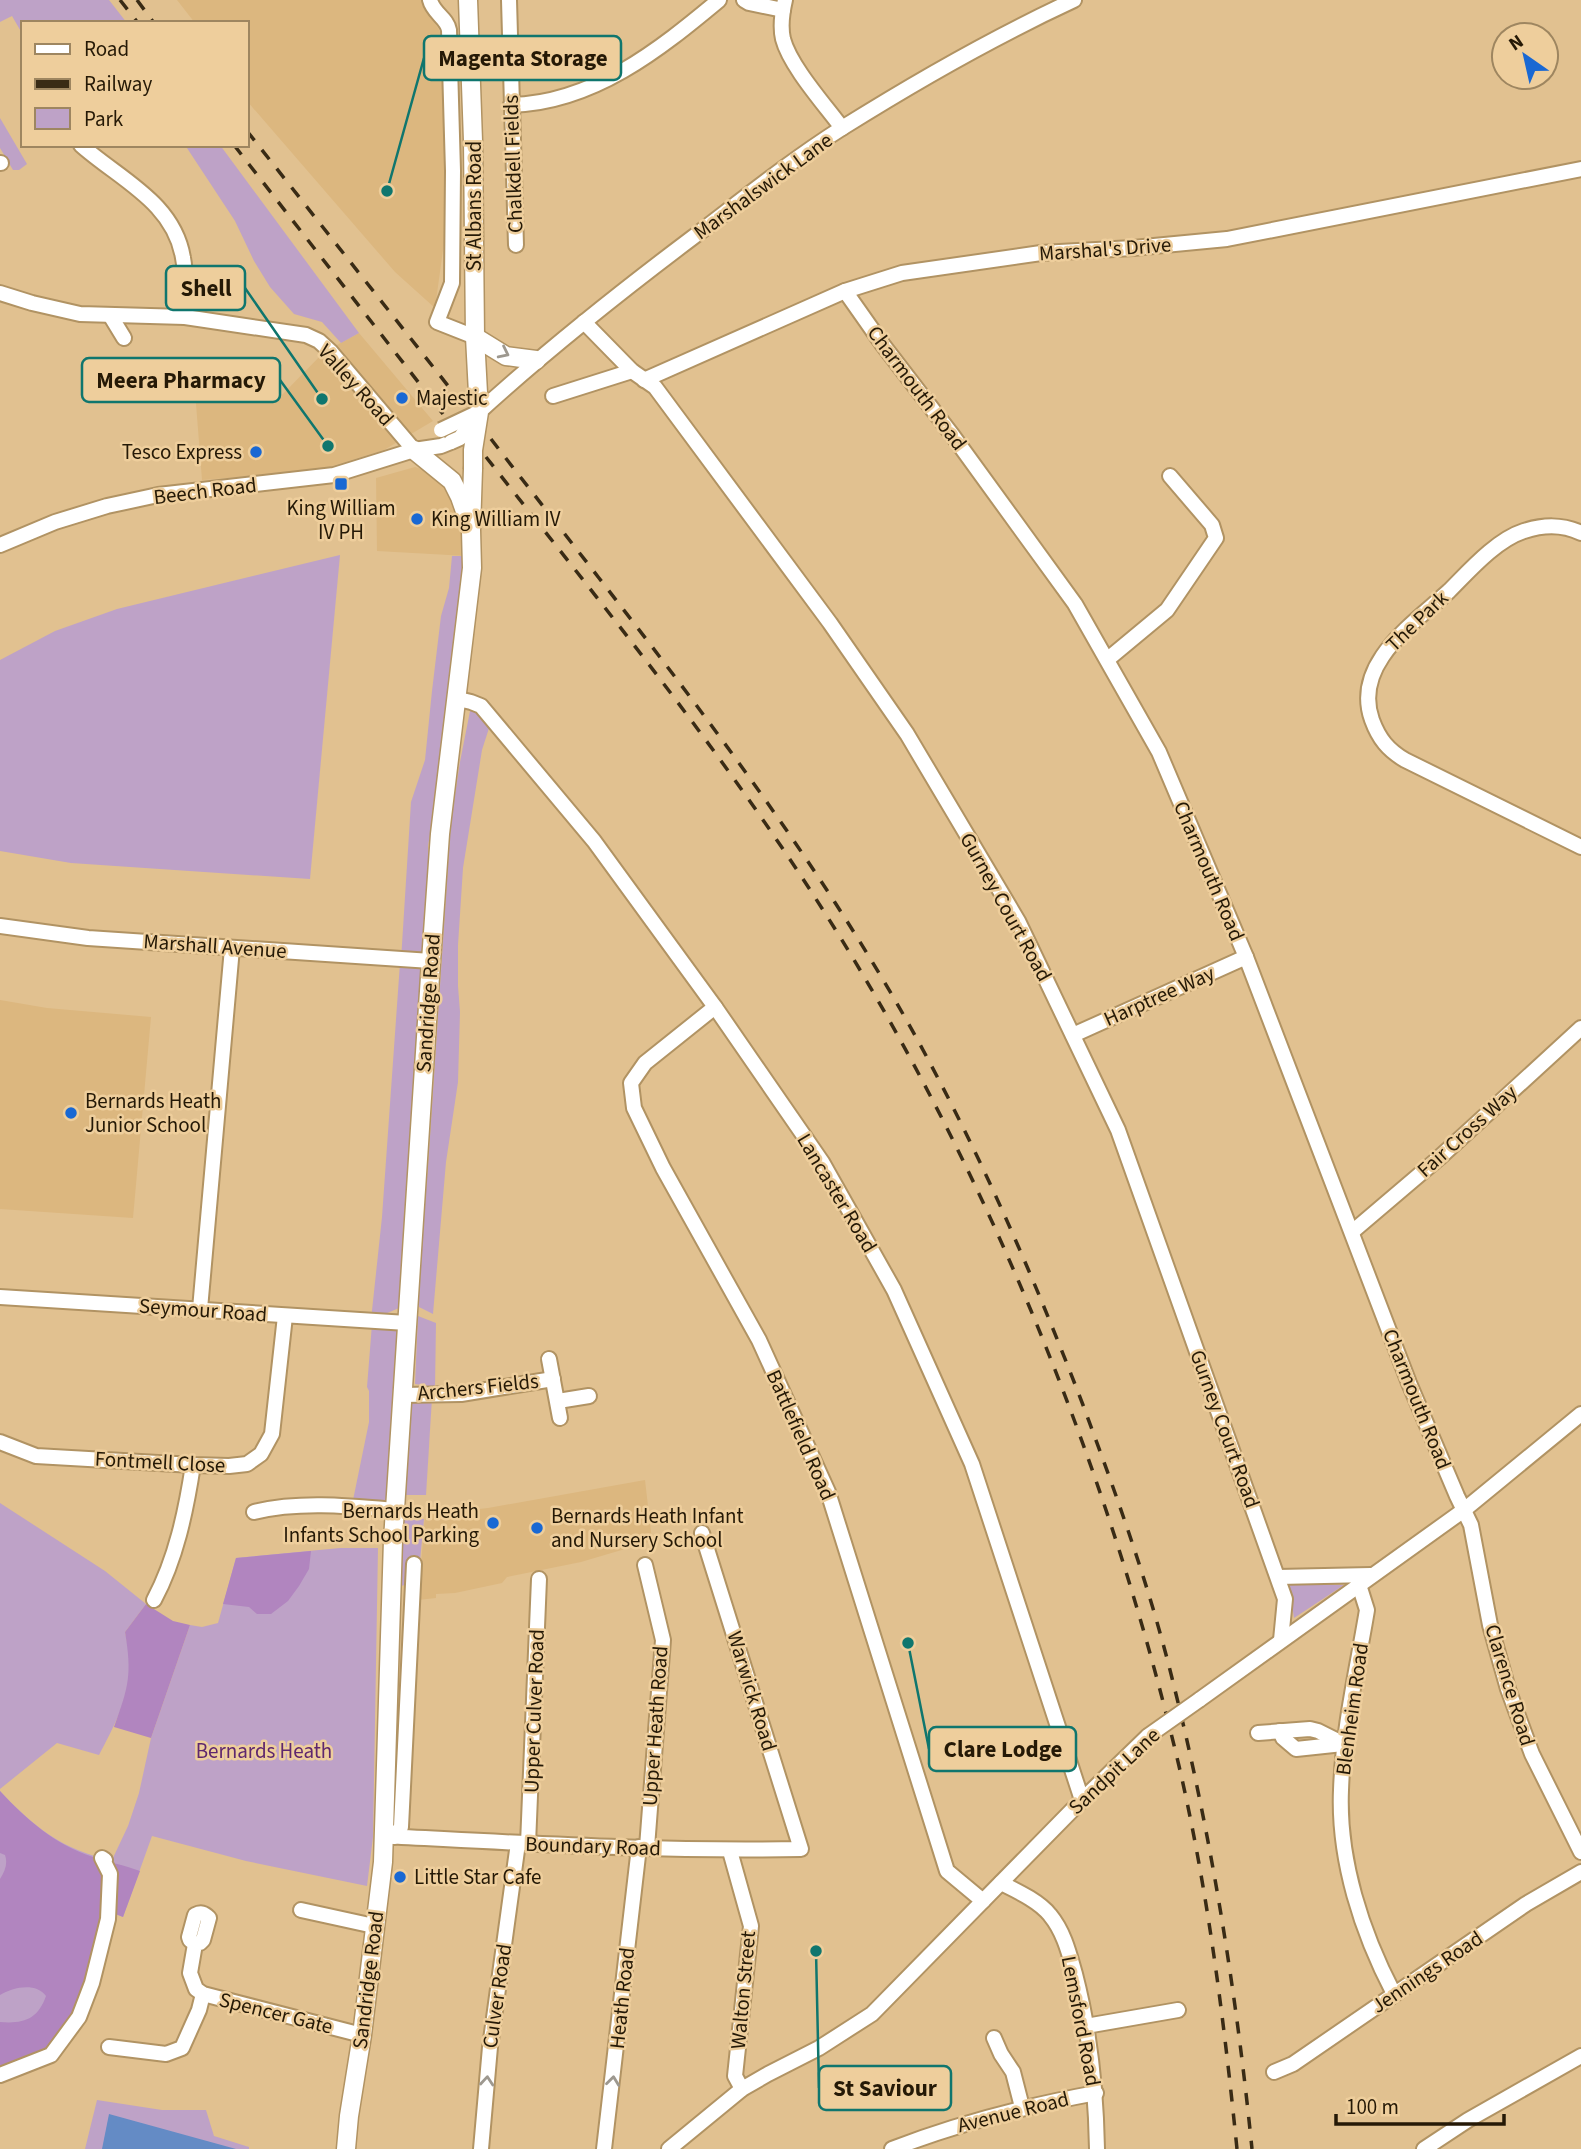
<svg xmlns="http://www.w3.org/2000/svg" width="1581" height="2149" viewBox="0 0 1581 2149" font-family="'Source Sans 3',sans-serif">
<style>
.built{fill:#dcb77f}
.green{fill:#bea2c7}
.forest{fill:#b185bf}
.water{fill:#648bc5}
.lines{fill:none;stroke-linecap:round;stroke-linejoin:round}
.minor-casing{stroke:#b19363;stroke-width:18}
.major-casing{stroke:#b19363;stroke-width:21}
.minor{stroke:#fff;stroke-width:14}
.major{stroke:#fff;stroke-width:18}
.rail{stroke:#392b15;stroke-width:3.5;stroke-dasharray:12 12;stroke-linecap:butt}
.minor-bridge-casing{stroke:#b19363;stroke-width:18;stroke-linecap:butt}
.major-bridge-casing{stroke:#b19363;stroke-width:21;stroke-linecap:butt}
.minor-bridge{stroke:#fff;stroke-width:14}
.major-bridge{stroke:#fff;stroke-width:18}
.oneway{stroke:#9d988f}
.poi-dot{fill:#1968d3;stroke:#eece9c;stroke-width:2.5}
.labels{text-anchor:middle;stroke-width:5;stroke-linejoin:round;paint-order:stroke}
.street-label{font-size:21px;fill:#251906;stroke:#eece9c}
.poi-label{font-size:21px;fill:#251906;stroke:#eece9c;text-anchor:start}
.park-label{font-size:21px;fill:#5e276e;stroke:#eece9c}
.leader{fill:none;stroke:#0f766e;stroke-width:2.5}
.callout-dot{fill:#0f766e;stroke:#eece9c;stroke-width:2.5}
.callout{fill:#eece9c;stroke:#0f766e;stroke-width:2.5}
.callout-label{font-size:23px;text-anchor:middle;font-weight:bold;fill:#251906}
</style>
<rect width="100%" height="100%" fill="#e1c190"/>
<g class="built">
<path d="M177,0H425V4L440,32L447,221L435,308L395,272L247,101V23H195Z"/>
<path d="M359,333L433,421L384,450L316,471L202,480L195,391L234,387L235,403L280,397L324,352Z"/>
<path d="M415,467L439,475L457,506L467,556L377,551L376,478Z"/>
<path d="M0,1000L47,1008L151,1017L133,1218L0,1209Z"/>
<path d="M645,1480L652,1541L581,1562L507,1577L502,1583L455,1593L436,1594V1598L418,1600L425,1515L488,1508Z"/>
</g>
<g class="green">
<path d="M0,0H109L127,23H23V35L12,16L0,22Z"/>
<path d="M0,118L27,164L19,170H13L0,148Z"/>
<path d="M185,145H220L359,333L341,343L322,322L294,314L270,287L254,261L235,221Z"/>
<path d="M340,555L310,879L71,863L0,851V660L55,631L117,609Z"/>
<path d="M452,556H464L453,698L428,846L432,901L431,961L401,960L411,802L425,760L432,691L441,616L449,588Z"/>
<path d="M471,706L490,725L482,750L463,868L458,945V986L460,1012L458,1082L446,1162L433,1314L419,1307L418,1271L428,1167L451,821L460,762Z"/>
<path d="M400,963L427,964L416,1113L406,1193V1252L399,1308L371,1320L382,1217Z"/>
<path d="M418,1316L436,1323L435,1387L415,1384Z"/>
<path d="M372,1324L401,1326L389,1509L352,1505L369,1422V1391L367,1387Z"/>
<path d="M402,1398H432L426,1495H394Z"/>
<path d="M0,1503L105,1571L146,1604L125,1632C127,1642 130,1654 130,1665C129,1698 114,1727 99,1755L57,1743L0,1789Z"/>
<path d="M404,1518L424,1519L420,1561L410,1562L408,1584L401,1586Z"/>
<path d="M340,1548H378L373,1837L367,1886L246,1861L152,1836L123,1917L108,1911L105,1920L0,2071V1791C33,1826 63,1851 112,1860L128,1826L139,1793L151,1738L190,1625L202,1627L218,1623L236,1558Z"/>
<path d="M1289,1584L1344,1585L1294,1618Z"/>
<path d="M97,2100L162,2110H206L214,2136L249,2147V2149H85Z"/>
</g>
<g class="forest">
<path d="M311,1551L309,1569L299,1586L288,1601L271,1614H257L249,1607L223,1604L236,1558Z"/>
<path d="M146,1604L173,1621L190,1625L151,1738L114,1727C129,1686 132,1674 125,1632Z"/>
<path d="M0,1791C26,1819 55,1845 93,1857C108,1862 124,1865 140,1871L123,1917L108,1911L90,1985L60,2041L32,2062L0,2071V2022C24,2024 38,2019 46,1996C36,1982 13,1987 0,1995V1879C5,1871 8,1864 5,1855L0,1853Z"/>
</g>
<path class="water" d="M109,2114L236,2149H102Z"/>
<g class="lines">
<defs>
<g id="minor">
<path d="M430,0C433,13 447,18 449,30L453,171L452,283L437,322L475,337"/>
<path d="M509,0L516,245"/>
<path d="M744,0L749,3L783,10"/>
<path d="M785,0C782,13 780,26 783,39C790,66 825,105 842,128"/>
<path d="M511,105C593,103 659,50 719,0"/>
<path d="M81,145C119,179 174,202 183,258C187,277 184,297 185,317"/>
<path d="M0,163H1"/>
<path d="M845,291L883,345L953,436L1075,604L1159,752L1246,957L1409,1383L1457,1496L1471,1525L1490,1625L1508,1689L1532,1754L1581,1852"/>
<path d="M0,293L32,303L80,314L185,317L306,335L319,341L331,352L414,450"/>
<path d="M110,315L124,338"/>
<path d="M584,322L632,371L655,387L830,623L907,734L1018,921L1118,1130L1285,1599L1281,1640"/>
<path d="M644,380L845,291L902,273L1041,253L1133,248L1227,239L1581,169"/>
<path d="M553,396L632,371"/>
<path d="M479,412C547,350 619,293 692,238C742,200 790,161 842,128C917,81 994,37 1074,0"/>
<path d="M1581,533C1563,524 1542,525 1524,531C1496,540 1469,571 1449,591C1413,624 1352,664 1372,720C1379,739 1388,750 1405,760L1581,847"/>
<path d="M0,545L55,522L107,506L158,495L334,475L414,450L441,446L451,442"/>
<path d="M1108,659L1167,610L1216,538L1212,525L1170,476"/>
<path d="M458,699L471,702L481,706L594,841L715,1007L822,1162L894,1290L972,1464L1082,1800"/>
<path d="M0,926L88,938L431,961"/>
<path d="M715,1007L645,1063L631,1083L634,1108L663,1168L759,1340L828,1492L947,1871L983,1901"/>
<path d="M1073,1035L1246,957"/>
<path d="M1352,1232L1439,1158L1581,1028"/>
<path d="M0,1297L407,1323"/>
<path d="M200,1309L232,948"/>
<path d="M549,1359L560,1418"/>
<path d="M402,1395L461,1394L553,1379"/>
<path d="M558,1401L589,1396"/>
<path d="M0,1442L36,1456L193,1465L229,1466L247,1464L261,1454L272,1434L285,1316"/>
<path d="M254,1512C299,1501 349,1506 395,1510"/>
<path d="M645,1565L663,1640L647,1847"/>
<path d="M1278,1577L1371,1575"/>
<path d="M1357,1586L1361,1591L1367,1610C1357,1670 1343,1729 1341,1790C1338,1860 1362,1933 1394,1994"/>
<path d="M154,1600C176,1559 186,1511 193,1465"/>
<path d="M1199,1700L1464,1510L1581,1414"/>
<path d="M1280,1731L1283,1738L1296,1749L1343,1744"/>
<path d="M1258,1733L1310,1729L1318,1731L1344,1744"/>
<path d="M384,1836C523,1843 662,1852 801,1849L702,1533"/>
<path d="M394,1837L401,1827L414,1564"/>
<path d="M528,1844L539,1579"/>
<path d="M730,1851L751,1926L735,2076L742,2089"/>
<path d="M1001,1883C1017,1891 1039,1901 1050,1915C1064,1932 1069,1953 1075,1974C1090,2032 1096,2089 1097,2149"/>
<path d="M301,1910L374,1926"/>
<path d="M195,1944L200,1943L203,1940L209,1918C204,1913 201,1912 195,1915L189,1937L190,1940L195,1944L190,1973L196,1989L203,1994L362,2035"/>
<path d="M1086,2026L1178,2010"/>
<path d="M994,2038L1001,2054L1013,2072L1022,2107"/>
<path d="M109,2047L166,2054L182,2048L199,2010L203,1994"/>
<path d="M1274,2072L1293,2064L1526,1904L1581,1872"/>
<path d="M0,2075L51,2055L79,2017L92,1983L108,1919L110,1874L102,1858L105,1860"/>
<path d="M481,2149L490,2047L518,1843"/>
<path d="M604,2149L639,1847"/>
<path d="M669,2149L742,2089L768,2074L819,2048L872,2014L1082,1800L1148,1736"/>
<path d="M892,2149C959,2123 1026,2106 1096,2093"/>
<path d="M1424,2149L1468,2120L1581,2056"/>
</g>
<g id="major">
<path d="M468,0L473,141L475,337L479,412"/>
<path d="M475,337L506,356L536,360"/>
<path d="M414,450L452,481L460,497L467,517"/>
<path d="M346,2149L349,2116L362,2035L383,1862L393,1540L431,961L440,834L472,568L471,530L473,469"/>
</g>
</defs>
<use href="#minor" class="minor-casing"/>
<use href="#major" class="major-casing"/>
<use href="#minor" class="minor"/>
<use href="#major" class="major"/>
<g class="rail">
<path d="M120,0L138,23"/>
<path d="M137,0L154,23"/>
<path d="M247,131L460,401"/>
<path d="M234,145L443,414"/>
<path d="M491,439C635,626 786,809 903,1014C974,1139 1032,1272 1083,1405C1116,1494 1149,1585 1172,1678C1211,1833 1236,1990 1252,2149"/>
<path d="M486,457C594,594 703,728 799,873C975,1138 1106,1456 1179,1766C1208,1891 1224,2021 1237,2149"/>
</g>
<defs>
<g id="minor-bridge">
<path d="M441,430L479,412"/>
<path d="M451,442L460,438L478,414"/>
<path d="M1148,1736L1199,1700"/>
</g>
<path id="major-bridge" d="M473,469V450L479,412"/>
</defs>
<use href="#minor-bridge" class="minor-bridge-casing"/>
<use href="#major-bridge" class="major-bridge-casing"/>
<use href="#minor-bridge" class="minor-bridge"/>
<use href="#major-bridge" class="major-bridge"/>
</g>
<defs><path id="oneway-chevron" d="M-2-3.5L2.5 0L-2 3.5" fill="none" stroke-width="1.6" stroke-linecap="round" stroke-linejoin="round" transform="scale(1.75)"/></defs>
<g class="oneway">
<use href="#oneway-chevron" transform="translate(504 353) rotate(26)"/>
<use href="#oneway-chevron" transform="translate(487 2081) rotate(-85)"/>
<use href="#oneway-chevron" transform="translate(613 2081) rotate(-83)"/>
</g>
<g class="poi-dot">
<circle cx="402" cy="398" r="7"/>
<circle cx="256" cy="452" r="7"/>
<rect x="334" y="477" width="14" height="14" rx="3.5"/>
<circle cx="417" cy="519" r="7"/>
<circle cx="71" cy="1113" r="7"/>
<circle cx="493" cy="1523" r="7"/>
<circle cx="537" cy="1528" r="7"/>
<circle cx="400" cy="1877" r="7"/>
</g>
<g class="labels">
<g class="street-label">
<text transform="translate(513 164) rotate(-92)" y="7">Chalkdell Fields</text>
<text transform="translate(763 186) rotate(-36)" y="7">Marshalswick Lane</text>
<text transform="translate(474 206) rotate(-90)" y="7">St Albans Road</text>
<text transform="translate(1105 249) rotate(-4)" y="7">Marshal's Drive</text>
<text transform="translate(356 385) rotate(48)" y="7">Valley Road</text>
<text transform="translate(917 388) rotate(53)" y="7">Charmouth Road</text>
<text transform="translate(205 491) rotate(-7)" y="7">Beech Road</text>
<text transform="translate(1417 621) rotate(-44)" y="7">The Park</text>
<text transform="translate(1209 871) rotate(67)" y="7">Charmouth Road</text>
<text transform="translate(1006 907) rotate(61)" y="7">Gurney Court Road</text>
<text transform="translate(215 946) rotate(4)" y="7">Marshall Avenue</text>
<text transform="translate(1159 996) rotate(-24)" y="7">Harptree Way</text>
<text transform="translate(428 1003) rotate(-86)" y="7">Sandridge Road</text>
<text transform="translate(1467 1131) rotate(-42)" y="7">Fair Cross Way</text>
<text transform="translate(837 1193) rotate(59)" y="7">Lancaster Road</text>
<text transform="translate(203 1310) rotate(4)" y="7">Seymour Road</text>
<text transform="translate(478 1387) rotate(-6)" y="7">Archers Fields</text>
<text transform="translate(1417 1399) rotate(68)" y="7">Charmouth Road</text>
<text transform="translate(1225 1429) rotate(70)" y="7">Gurney Court Road</text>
<text transform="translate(801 1435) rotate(66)" y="7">Battlefield Road</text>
<text transform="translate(160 1462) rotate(3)" y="7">Fontmell Close</text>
<text transform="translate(1510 1685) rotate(73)" y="7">Clarence Road</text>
<text transform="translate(752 1691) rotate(73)" y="7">Warwick Road</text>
<text transform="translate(1352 1709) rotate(-82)" y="7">Blenheim Road</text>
<text transform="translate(534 1711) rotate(-88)" y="7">Upper Culver Road</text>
<text transform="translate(655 1726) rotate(-86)" y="7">Upper Heath Road</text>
<text transform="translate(1114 1771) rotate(-43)" y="7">Sandpit Lane</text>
<text transform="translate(593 1846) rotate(2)" y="7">Boundary Road</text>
<text transform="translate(1427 1972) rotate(-34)" y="7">Jennings Road</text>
<text transform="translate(368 1980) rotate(-83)" y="7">Sandridge Road</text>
<text transform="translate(743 1990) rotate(-85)" y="7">Walton Street</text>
<text transform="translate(497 1996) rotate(-82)" y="7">Culver Road</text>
<text transform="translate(622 1998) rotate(-84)" y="7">Heath Road</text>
<text transform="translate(276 2013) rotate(14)" y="7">Spencer Gate</text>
<text transform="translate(1081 2021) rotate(79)" y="7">Lemsford Road</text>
<text transform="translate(1013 2112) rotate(-14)" y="7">Avenue Road</text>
</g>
<g class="poi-label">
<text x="416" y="405">Majestic</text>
<text x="242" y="459" text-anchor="end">Tesco Express</text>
<text x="341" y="515" text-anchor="middle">King William<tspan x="341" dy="24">IV PH</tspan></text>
<text x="431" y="526">King William IV</text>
<text x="85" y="1108">Bernards Heath<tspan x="85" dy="24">Junior School</tspan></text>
<text x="479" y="1518" text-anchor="end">Bernards Heath<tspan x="479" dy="24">Infants School Parking</tspan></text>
<text x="551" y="1523">Bernards Heath Infant<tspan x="551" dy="24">and Nursery School</tspan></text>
<text x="414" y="1884">Little Star Cafe</text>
</g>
<g class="park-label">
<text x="264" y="1758">Bernards Heath</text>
</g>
</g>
<path class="leader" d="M387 191L424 58M322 399L245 288M328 446L280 380M908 1643L929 1749M816 1951L819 2088"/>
<g class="callout-dot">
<circle cx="387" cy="191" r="7"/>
<circle cx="322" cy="399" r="7"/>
<circle cx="328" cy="446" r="7"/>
<circle cx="908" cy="1643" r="7"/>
<circle cx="816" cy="1951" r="7"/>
</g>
<g class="callout">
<rect x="424" y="36" width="197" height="44" rx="7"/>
<rect x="166" y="266" width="79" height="44" rx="7"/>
<rect x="82" y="358" width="198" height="44" rx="7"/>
<rect x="929" y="1727" width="147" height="44" rx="7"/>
<rect x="819" y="2066" width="132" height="44" rx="7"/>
</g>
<g class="callout-label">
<text x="523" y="66">Magenta Storage</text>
<text x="206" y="296">Shell</text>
<text x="181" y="388">Meera Pharmacy</text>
<text x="1003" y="1757">Clare Lodge</text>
<text x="885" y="2096">St Saviour</text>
</g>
<rect x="21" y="21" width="228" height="126" fill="#eece9c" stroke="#9e8660" stroke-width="2"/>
<rect x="35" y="44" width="35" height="10" fill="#ffffff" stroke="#9e8660" stroke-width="2"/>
<text x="84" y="56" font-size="21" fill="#251906">Road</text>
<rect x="35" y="79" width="35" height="10" fill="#392b15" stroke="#9e8660" stroke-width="2"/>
<text x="84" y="91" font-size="21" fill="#251906">Railway</text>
<rect x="35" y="108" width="35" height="21" fill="#bea2c7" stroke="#9e8660" stroke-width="2"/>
<text x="84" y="126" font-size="21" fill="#251906">Park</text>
<g transform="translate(1525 56) rotate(326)"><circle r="33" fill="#eece9c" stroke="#9e8660" stroke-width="2"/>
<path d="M0-5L12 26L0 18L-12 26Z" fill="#1968d3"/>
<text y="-10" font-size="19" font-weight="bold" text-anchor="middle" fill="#251906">N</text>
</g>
<path d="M1336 2114v10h168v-10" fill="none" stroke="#251906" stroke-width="3.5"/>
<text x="1346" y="2114" font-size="21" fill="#251906" stroke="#eece9c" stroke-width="5" paint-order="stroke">100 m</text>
</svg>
